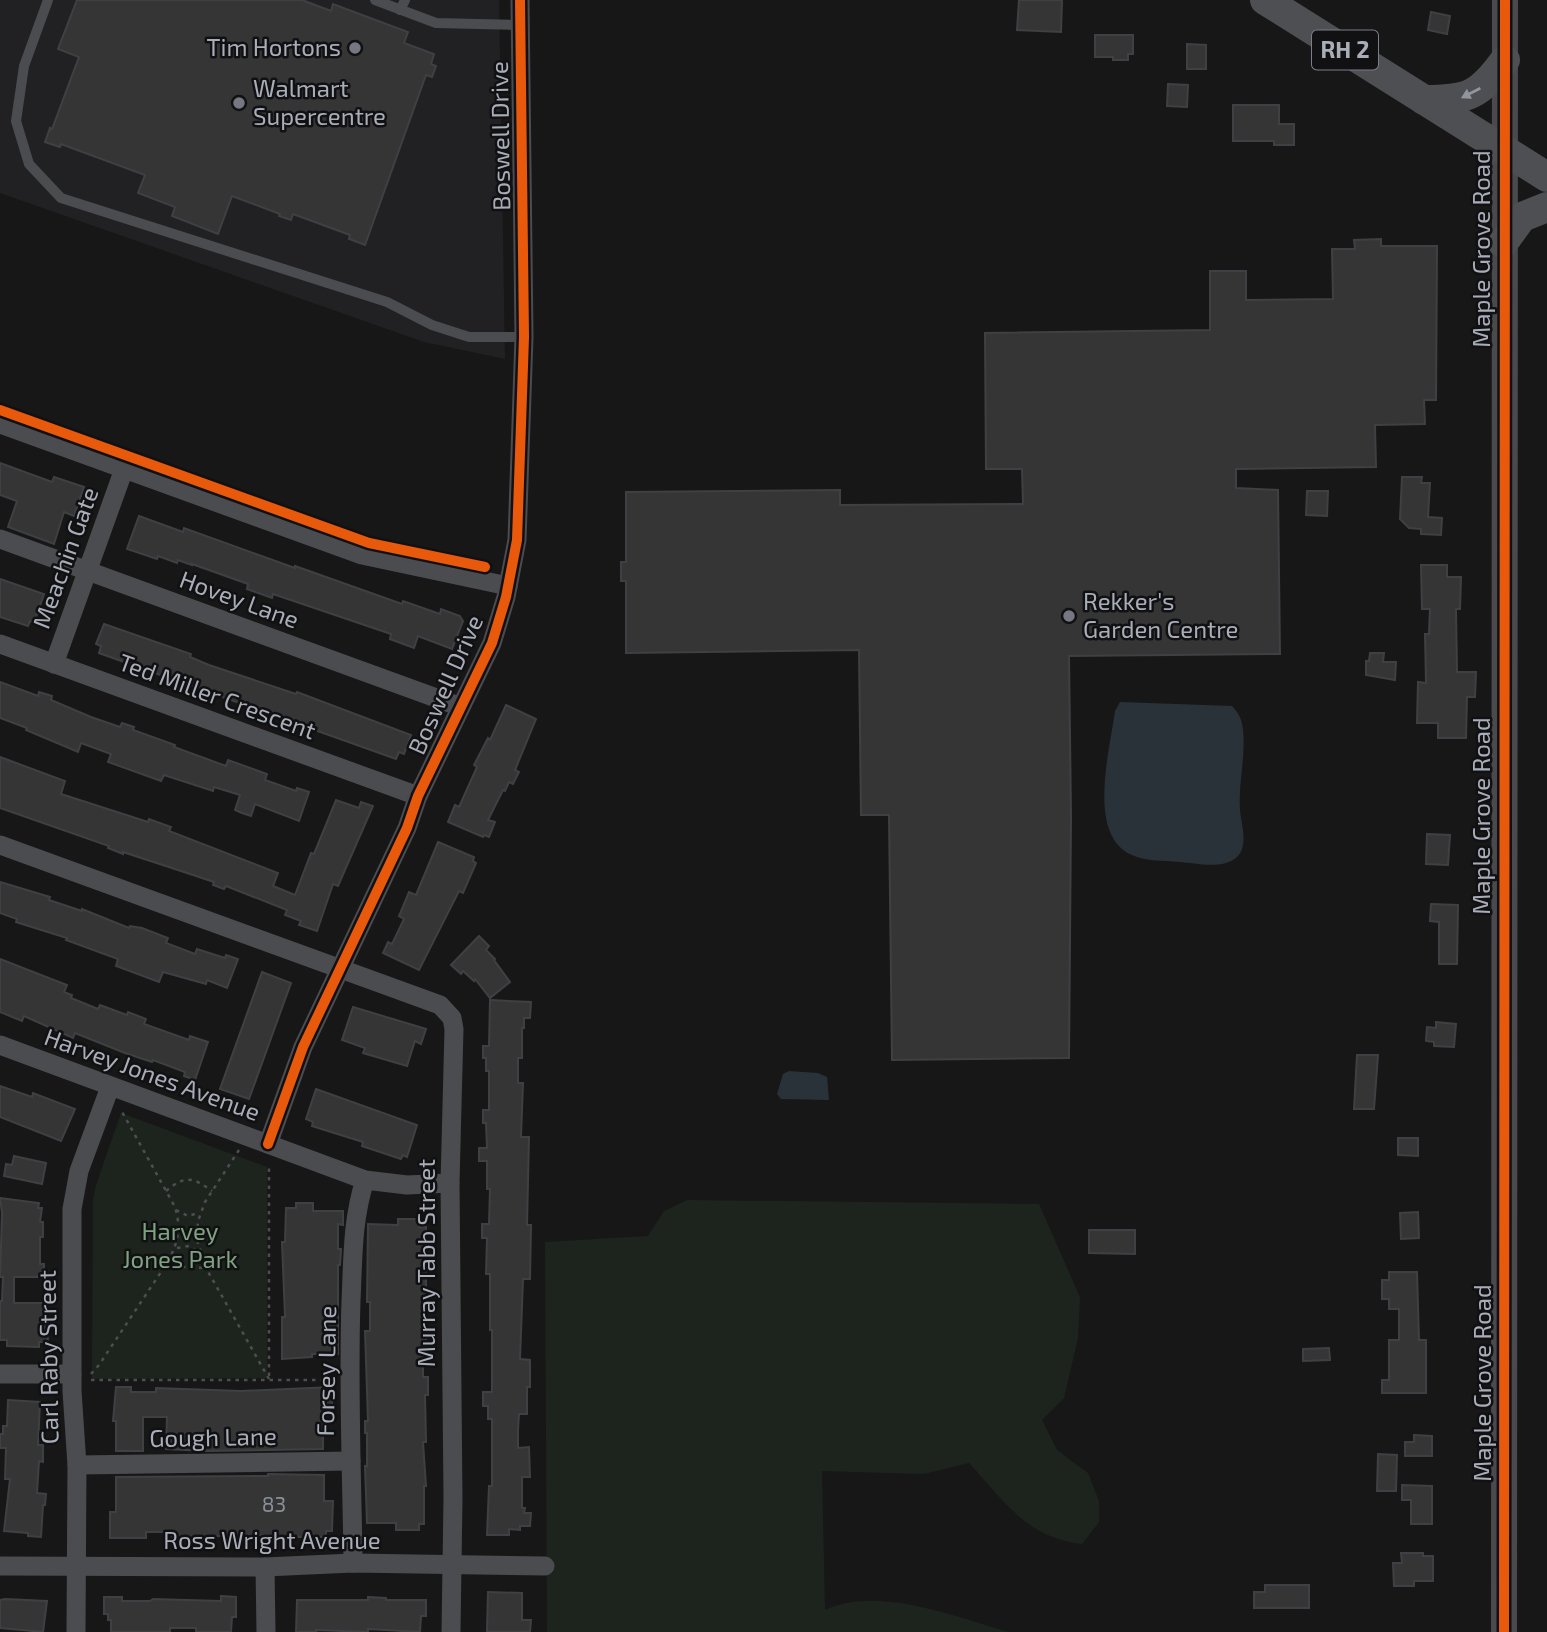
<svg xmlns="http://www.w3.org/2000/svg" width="1547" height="1632" viewBox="0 0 1547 1632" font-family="'Exo 2',sans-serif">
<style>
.built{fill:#212123}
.green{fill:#1d241e}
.water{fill:#2a3239}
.building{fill:#353536;stroke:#3f4043;stroke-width:2}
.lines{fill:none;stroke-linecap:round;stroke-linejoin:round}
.path{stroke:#4d4e52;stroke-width:2.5;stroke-dasharray:3.5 5;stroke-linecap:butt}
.lane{stroke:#4b4c50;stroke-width:10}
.street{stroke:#4b4c50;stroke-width:19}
.secondary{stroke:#4a4a4e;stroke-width:26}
.primary{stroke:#4d4f52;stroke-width:30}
.cycleway-casing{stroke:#111113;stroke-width:15}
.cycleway{stroke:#e8590c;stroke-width:10}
.oneway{fill:#91969e}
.poi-dot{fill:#757880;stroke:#111113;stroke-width:2.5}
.labels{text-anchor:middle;stroke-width:5;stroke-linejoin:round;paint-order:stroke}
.number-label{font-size:21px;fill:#8b8f98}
.shield{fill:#111113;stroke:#7b7e86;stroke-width:2}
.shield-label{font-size:23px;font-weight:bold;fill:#a8adb8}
.poi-label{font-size:24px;fill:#a8adb8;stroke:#111113;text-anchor:start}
.street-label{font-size:24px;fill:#a8adb8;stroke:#111113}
.park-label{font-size:24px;fill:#7fa381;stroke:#111113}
</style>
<rect width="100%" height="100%" fill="#171717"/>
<path class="built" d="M0,0H499L505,359L424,342L0,193Z"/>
<g class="green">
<path d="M121,1113L267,1167V1378L92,1379L93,1200L96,1185Z"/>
<path d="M687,1200L1039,1204L1080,1297L1078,1338L1064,1398L1042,1420L1057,1450L1088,1473L1099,1501V1522L1082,1544C1027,1538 1004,1501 969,1463L924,1474L822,1471L825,1610C876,1585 957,1617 1008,1632H547L545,1242L648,1236L664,1211Z"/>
</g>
<g class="water">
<path d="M1120,702L1232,706C1239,714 1242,719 1243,730C1246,756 1238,784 1240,810C1241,824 1249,845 1237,857C1223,870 1196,863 1179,862C1163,860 1147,862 1132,855C1086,835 1110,750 1115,711Z"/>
<path d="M789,1071L818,1073L827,1077L829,1100L781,1099L777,1094L783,1074Z"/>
</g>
<g class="building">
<path d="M77,0H302L331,11L333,4L408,32L404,43L434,54L431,64L436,66L432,77L426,75L365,245L349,239L350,235L293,214L291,220L279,216L280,214L232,196L218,234L172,216L175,207L138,193L145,175L61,144L60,147L45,142L50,128L52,129L79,57L58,49Z"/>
<path d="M1019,0H1062L1061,32L1017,30Z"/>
<path d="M1431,12L1450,16L1447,34L1428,30Z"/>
<path d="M1095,35H1133V54H1128V60H1113V57H1095Z"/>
<path d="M1187,44L1206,45V69H1187Z"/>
<path d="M1168,84L1188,85L1187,107L1167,106Z"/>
<path d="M1233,105H1279V124H1294V145H1274V141H1233Z"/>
<path d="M1381,239V246H1437L1436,400H1424L1425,424L1375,425L1376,467L1236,469V488L1278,490L1280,654L1069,656L1071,817L1069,1058L892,1060L889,815H861L859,650L626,653V581H621V562H626V492L840,490V505L1023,504L1022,469H986L985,333L1210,330V271H1246V300L1333,299L1332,249H1355L1354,240Z"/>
<path d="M0,463L52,482L54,477L84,487L74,516L64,512L54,544L8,527L17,501L0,495Z"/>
<path d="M1402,477H1422L1421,483H1430L1428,517L1442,518L1441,535L1421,534V529L1409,528L1400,519Z"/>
<path d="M1307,491H1328L1327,516L1306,515Z"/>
<path d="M139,516L183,532L184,528L295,568V566L402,604L403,601L440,614L441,609L460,616L463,621L452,649L418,636L414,648L390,639L391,634L273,594L272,598L247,589L248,584L192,564V565L178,560L177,563L158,556L157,559L127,549Z"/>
<path d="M1421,565H1447V577H1461L1460,609H1456L1457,672H1476L1475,697H1467L1466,738H1438V723H1417L1418,682L1426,683L1425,634H1429L1430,609H1422Z"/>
<path d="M0,579L44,594L34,623L30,621L28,626L0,617Z"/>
<path d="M104,624L191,654L190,657L209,665L296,694L297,692L411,735L404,754L399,752L396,759L99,653L101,646L96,644Z"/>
<path d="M1370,653H1384L1383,662H1396L1395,680L1366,675V661H1369Z"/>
<path d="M0,682L38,696L39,692L52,696L51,700L91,717L120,727L122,723L134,727L133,730L175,745L174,747L226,766L228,760L267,774L265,780L296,791L297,788L309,792L299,821L255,804L251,816L242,813L235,810L240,795L214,787L213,791L164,775L161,781L108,762L111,754L81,743L78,752L26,730L27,728L0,718Z"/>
<path d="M506,705L536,719L515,770L519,772L513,784L509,782L505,791L503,790L488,820L495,822L489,837L484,835L483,837L448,822L455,805L459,807L477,767L474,765L488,738L490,740Z"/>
<path d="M0,757L65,781L61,794L148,822L149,819L171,827L169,831L278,873L273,886L295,895L311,853L314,854L336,800L359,808L361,802L373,806L338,886L333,884L317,931L299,925L301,921L285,915L287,910L226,886L224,889L213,885L214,882L184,872L123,852V854L108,848L109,846L0,808Z"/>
<path d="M1427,834L1450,835L1448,865L1426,864Z"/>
<path d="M438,842L474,857L473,861L476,863L463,893L459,891L419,970L383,953L388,942L392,944L404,919L399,916L409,892L416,895Z"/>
<path d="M0,882L50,897L49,900L82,911V909L129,928L130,926L142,928L168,938L166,943L195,954L197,949L225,958L226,955L238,959L227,988L207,980L206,984L163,972L159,982L116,966L118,959L66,940L67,938L16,922L17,919L0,913Z"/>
<path d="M1431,904L1458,905L1457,964H1439V922L1430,921Z"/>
<path d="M479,936L489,946L486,950L495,959L494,960L510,982L490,998L475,979L474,981L463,971L461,974L451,965Z"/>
<path d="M0,959L67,985L64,992L72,995L71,998L98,1009L100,1005L127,1015L128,1012L146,1019L144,1024L189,1040L190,1036L208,1042L195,1080L184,1076L185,1072L153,1060L152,1062L125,1053L75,1033L73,1038L24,1016L22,1021L0,1012Z"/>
<path d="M262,972L291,983L249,1099L220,1089Z"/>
<path d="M490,1000L531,1002L530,1018H524V1028H522V1058H518V1083H523L521,1137H529L527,1225H531L530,1279H523L520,1359L530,1360V1387H527V1414H519L518,1430V1448L529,1447L530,1477H522V1508H525L524,1513H531L530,1526H520V1530L509,1529V1535H487L489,1486H492V1419H488V1406H483V1392H492V1330H490V1274H486L487,1238H482V1224H489L490,1189H487V1161H479V1148H487L486,1123H483V1110H489V1071H486V1058H483V1046H489Z"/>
<path d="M353,1007L426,1029L421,1044L415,1041L407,1066L363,1053L365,1048L342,1040Z"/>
<path d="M1436,1022L1456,1024L1454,1047L1434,1046V1042L1426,1041L1427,1027L1436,1028Z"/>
<path d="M1357,1055H1378L1374,1109H1354Z"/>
<path d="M0,1086L32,1097L33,1093L75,1109L61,1141L0,1117Z"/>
<path d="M316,1089L417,1125L407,1157L403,1155L401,1159L362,1146L363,1142L312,1126L313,1122L306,1119Z"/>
<path d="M1398,1138H1418V1156L1398,1155Z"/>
<path d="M14,1156L46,1163L42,1184L4,1176L6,1164L12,1165Z"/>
<path d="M0,1198L39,1203L38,1208H42L40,1222H43V1237H40V1264H44V1277H14V1303H46L48,1342H39V1347L7,1346V1340H0V1301H2L3,1277H0L2,1213Z"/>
<path d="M296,1203H313V1211H343V1225L338,1224V1249H341L340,1265H338V1354H312V1357L282,1359V1317H285L282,1242H285L286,1208H296Z"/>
<path d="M1418,1212L1419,1238L1401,1239L1400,1213Z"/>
<path d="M398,1219H419V1227H426V1350H423V1377H428V1395H425L426,1442H423L426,1486H424V1524H419V1530H396V1523H367L365,1466H367V1433H365V1421H368L365,1331H370V1302H367L368,1224L398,1225Z"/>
<path d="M1089,1230H1135V1254L1089,1253Z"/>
<path d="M1389,1272H1417L1419,1340H1426V1393H1382V1380H1389V1340H1399V1309H1389V1299H1382V1280H1389Z"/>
<path d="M1329,1348L1330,1360L1303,1361V1349Z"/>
<path d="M116,1387H131V1392H156V1388L241,1391L332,1387V1412H323V1449L207,1451L166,1449L167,1417H143V1451H116V1421H113Z"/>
<path d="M8,1400L40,1402L38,1445H43V1462L39,1461L37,1493L46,1494L45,1505H43L41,1537L28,1536V1533L4,1531L10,1479H5L6,1448H0V1434H3V1426H7Z"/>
<path d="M1414,1435L1432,1436V1456H1405V1442H1414Z"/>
<path d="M1378,1454L1397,1455L1396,1491H1377Z"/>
<path d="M268,1474L324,1475V1501H333L332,1531H326V1537H268V1535L172,1537L171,1532H146V1538H110V1512H116V1477L268,1476Z"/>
<path d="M1402,1485L1432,1486V1524H1411V1500H1402Z"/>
<path d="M1401,1553H1423V1556H1433V1581H1414V1586H1394L1393,1563H1402Z"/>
<path d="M1265,1585H1309V1608H1254V1592H1265Z"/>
<path d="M488,1592L522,1593V1620H531L530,1632H487Z"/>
<path d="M221,1596L236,1597V1617H232L231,1632H196V1628H170V1632H111V1620H108V1614H104V1597H122V1601H150L153,1599L221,1601Z"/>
<path d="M368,1597L386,1598V1600H426V1616H421L420,1632L368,1629V1632L316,1630V1632H296L297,1600H368Z"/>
<path d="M5,1599L47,1601L43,1632L0,1628V1600Z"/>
</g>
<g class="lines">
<g class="path">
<path d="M239,1150L205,1202L198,1221L197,1240L206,1268L269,1379"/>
<path d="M166,1191C185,1175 193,1177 212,1191"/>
<path d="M176,1210L188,1216L198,1213"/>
<path d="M177,1248L189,1246L199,1252"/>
<path d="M165,1266L206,1268"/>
<path d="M91,1374L99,1365L165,1266C177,1247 182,1229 175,1207L121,1110"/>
<path d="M269,1376V1165"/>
<path d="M91,1380H335"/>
</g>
<g class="lane">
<path d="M48,0L24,66L16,121L29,164L61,198L387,302L432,325L469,337H524"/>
<path d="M375,0L436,23L521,25"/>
<path d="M400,10L405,0"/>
</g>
<g class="street">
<path d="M0,424L362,555L508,586"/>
<path d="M0,539L461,707"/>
<path d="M0,644L418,796"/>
<path d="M54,664L124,469"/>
<path d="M0,845L440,1005L452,1018L454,1029L450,1183L453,1498L451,1632"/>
<path d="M0,1045L365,1180L407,1185L450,1183"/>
<path d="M268,1144L303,1047L407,828L418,796L492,643L506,597L517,540L524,337L520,0"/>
<path d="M0,1374H72"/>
<path d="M77,1465L351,1461"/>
<path d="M353,1563C352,1476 348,1389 351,1301C353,1260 352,1220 365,1180"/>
<path d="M0,1566L265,1567L353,1563L545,1566"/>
<path d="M265,1567L266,1632"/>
<path d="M76,1632L77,1465L72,1391V1209L79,1171L110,1087"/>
</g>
<path class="secondary" d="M1504,1632L1505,0"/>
<g class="primary">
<path d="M1265,0L1547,177"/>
<path d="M1424,100C1468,100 1479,96 1505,60"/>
<path d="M1503,243L1522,217L1547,207"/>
</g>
<defs>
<g id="cycleway">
<path d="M0,410L369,543L485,567"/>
<path d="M268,1144L303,1047L407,828L418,796L492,643L506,597L517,540L524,337L520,0"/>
<path d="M1504,1632L1505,0"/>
</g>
</defs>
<use href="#cycleway" class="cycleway-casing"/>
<use href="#cycleway" class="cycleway"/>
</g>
<defs><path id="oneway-solid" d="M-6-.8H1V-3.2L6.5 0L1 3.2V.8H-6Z" transform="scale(1.75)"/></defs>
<use class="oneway" href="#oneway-solid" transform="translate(1471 93) rotate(153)"/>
<g class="poi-dot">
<circle cx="355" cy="48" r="7"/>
<circle cx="239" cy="103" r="7"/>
<circle cx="1069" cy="616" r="7"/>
</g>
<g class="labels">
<g class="number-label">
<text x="274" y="1512">83</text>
</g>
<rect class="shield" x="1312" y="30.5" width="66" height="39" rx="5"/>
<g class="shield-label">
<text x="1345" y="58">RH 2</text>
</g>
<g class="poi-label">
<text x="341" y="56" text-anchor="end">Tim Hortons</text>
<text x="253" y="97">Walmart<tspan x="253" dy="28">Supercentre</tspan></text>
<text x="1083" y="610">Rekker's<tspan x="1083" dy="28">Garden Centre</tspan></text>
</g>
<g class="street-label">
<text transform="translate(501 136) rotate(-91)" y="8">Boswell Drive</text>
<text transform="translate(1482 249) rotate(-90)" y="8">Maple Grove Road</text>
<text transform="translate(66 558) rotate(-70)" y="8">Meachin Gate</text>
<text transform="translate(239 600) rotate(20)" y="8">Hovey Lane</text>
<text transform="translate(446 685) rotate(-66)" y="8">Boswell Drive</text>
<text transform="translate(217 697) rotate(20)" y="8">Ted Miller Crescent</text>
<text transform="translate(1482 816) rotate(-90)" y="8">Maple Grove Road</text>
<text transform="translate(152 1075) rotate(20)" y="8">Harvey Jones Avenue</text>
<text transform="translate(427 1263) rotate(-90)" y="8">Murray Tabb Street</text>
<text transform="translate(49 1357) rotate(-91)" y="8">Carl Raby Street</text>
<text transform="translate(327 1371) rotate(-89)" y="8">Forsey Lane</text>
<text transform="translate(1483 1383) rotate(-90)" y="8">Maple Grove Road</text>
<text transform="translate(213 1438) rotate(-1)" y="8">Gough Lane</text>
<text x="272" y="1549">Ross Wright Avenue</text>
</g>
<g class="park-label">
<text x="180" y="1240">Harvey<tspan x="180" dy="28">Jones Park</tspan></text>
</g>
</g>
</svg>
